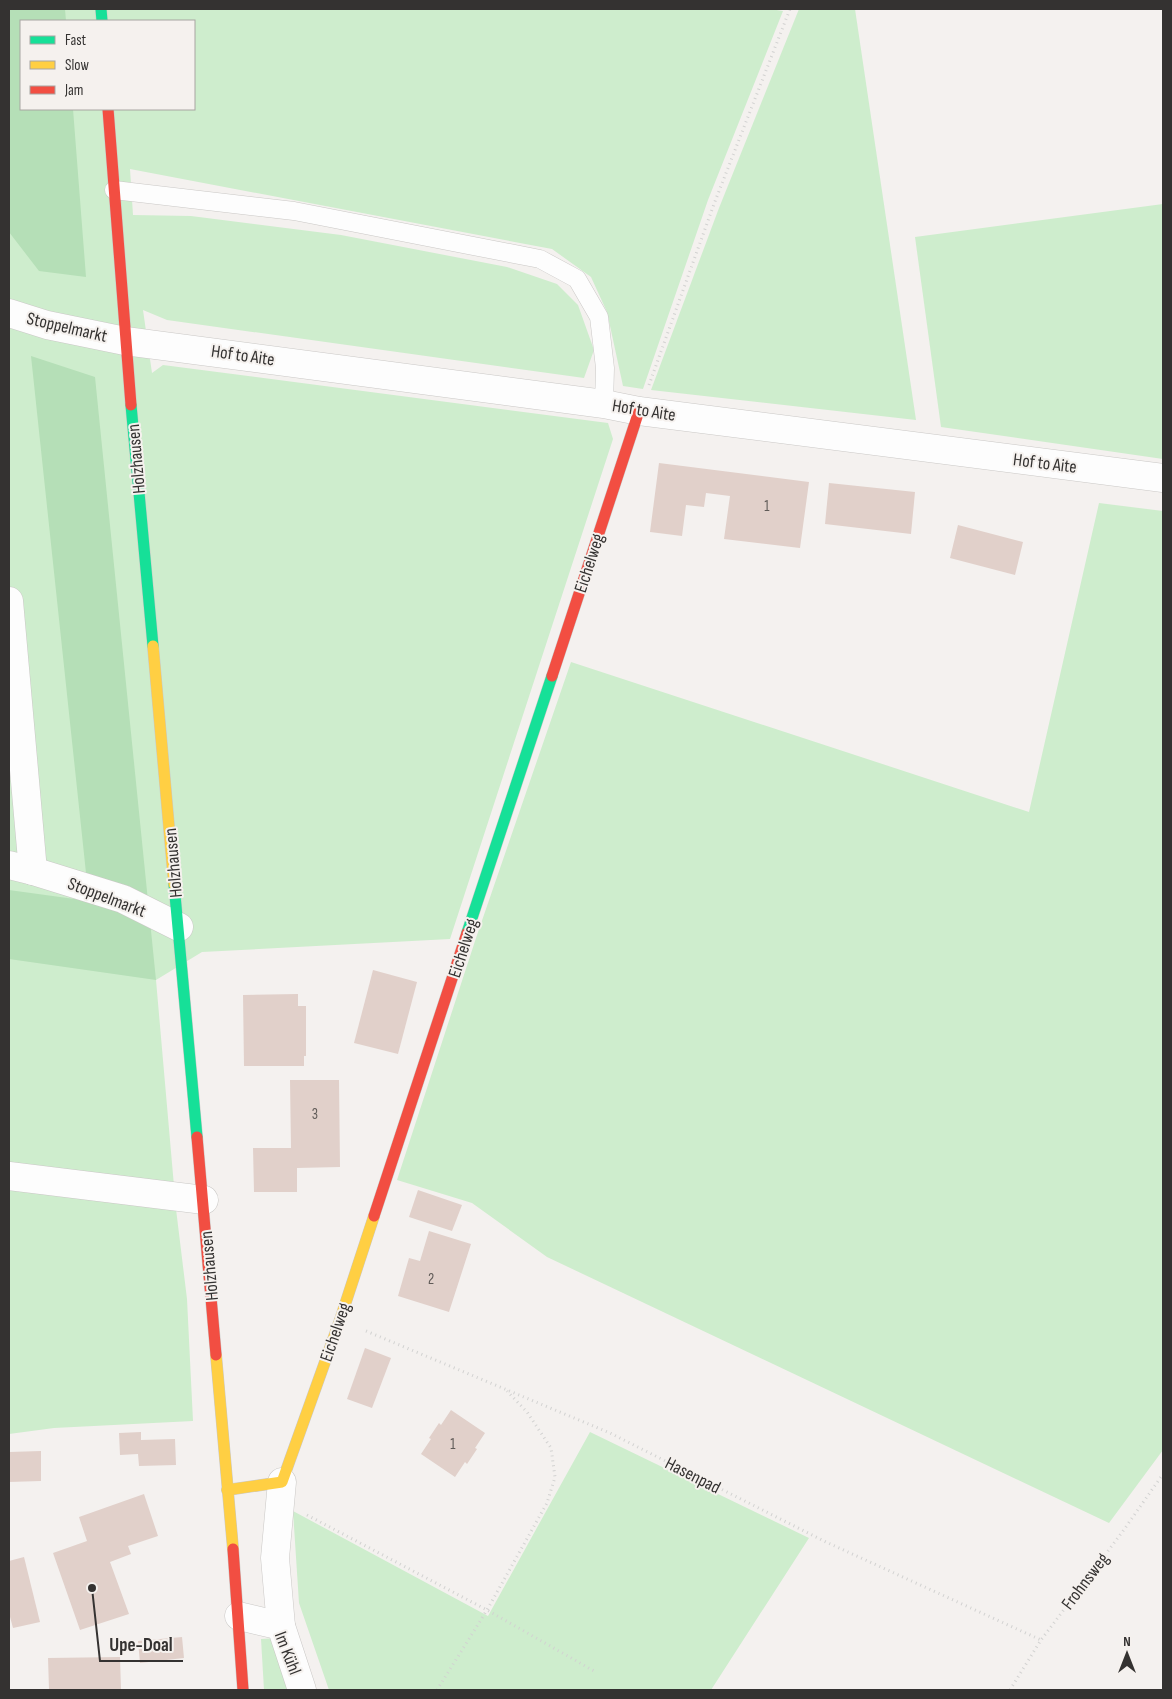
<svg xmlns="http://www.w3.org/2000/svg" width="1172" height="1699" viewBox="0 0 1172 1699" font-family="'Sofia Sans Condensed',sans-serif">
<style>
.green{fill:#ceedcd;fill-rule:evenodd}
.forest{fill:#b5dfb7}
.building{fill:#e1d0ca}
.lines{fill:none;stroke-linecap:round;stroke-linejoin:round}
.lane-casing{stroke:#cac8c6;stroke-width:19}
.street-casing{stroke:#cac8c6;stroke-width:29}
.fast-casing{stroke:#cac8c6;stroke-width:12}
.slow-casing{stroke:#cac8c6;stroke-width:12}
.jam-casing{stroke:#cac8c6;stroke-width:12}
.path{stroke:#d2d2d1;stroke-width:3;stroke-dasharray:1 4;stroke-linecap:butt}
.lane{stroke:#fdfdfd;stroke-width:18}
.street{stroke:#fdfdfd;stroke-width:28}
.fast{stroke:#16e098;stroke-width:11}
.slow{stroke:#ffcf43;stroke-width:11}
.jam{stroke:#f24e42;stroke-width:11}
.labels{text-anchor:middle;stroke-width:4;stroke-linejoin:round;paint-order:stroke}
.number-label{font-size:15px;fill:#5f5a57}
.street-label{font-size:18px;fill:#343231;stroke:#f5f1ee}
.leader{fill:none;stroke:#343231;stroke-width:2}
.callout-dot{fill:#343231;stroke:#f5f1ee;stroke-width:2}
.callout-label{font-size:19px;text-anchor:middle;font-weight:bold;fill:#343231;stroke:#f5f1ee;stroke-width:4;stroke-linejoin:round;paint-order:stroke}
</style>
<rect width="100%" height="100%" fill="#f4f1ef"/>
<g class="green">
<path d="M9,9H770L783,11L708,200L643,389L623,386L607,312L591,277L552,249L130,169L133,215L191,216L341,235L507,267L557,284L578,305L594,350L584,378L167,320L143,310L152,373L163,365L608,423L613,439L450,939L202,952L156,980L176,1209L187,1299L193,1421L54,1428L9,1434ZM21,21H194V109H21Z"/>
<path d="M799,9H855L916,420L651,390L719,208Z"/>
<path d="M1163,204V459L941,427L915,237Z"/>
<path d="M1099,503L1163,511V1450L1109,1523L547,1257L472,1203L397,1180L476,938L571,662L1029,812Z"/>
<path d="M590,1432L809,1538L711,1690H329L299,1603L293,1511L488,1616Z"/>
<path d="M277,1638L292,1690H264L261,1639Z"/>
</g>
<g class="forest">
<path d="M9,9H65L66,21H21V109H73L86,277L39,271L9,232Z"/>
<path d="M31,356L95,377L156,980L9,959V890L89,901Z"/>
</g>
<g class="building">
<path d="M659,463L809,482L800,548L724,539L730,496L706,493L704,507L686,505L682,536L650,532Z"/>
<path d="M829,483L915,492L911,534L825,524Z"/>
<path d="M958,525L1023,542L1015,575L950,558Z"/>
<path d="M373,970L417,982L398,1054L354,1043Z"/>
<path d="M298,994V1006H306V1056H304V1066H244L243,995Z"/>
<path d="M290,1080H339L340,1167L297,1168V1192H254L253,1148H291Z"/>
<path d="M418,1190L462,1205L452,1231L409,1217Z"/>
<path d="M429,1231L471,1244L449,1312L398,1296L409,1258L420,1261Z"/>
<path d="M365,1348L391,1358L372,1408L347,1399Z"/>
<path d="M451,1410L485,1433L475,1448L477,1449L467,1464L465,1462L455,1477L421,1454L431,1439L429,1438L439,1423L441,1425Z"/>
<path d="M141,1432V1440L175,1439L176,1465L139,1466L138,1454L120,1455L119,1433Z"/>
<path d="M41,1451V1481L9,1482V1452Z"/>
<path d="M144,1494L158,1536L128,1546L131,1554L110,1562L129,1614L80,1630L53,1553L87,1541L79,1517Z"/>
<path d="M24,1557L40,1622L13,1628L9,1613V1561Z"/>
<path d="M182,1637L184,1658L140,1663L138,1641Z"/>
<path d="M120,1657L121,1690H49L48,1658Z"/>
</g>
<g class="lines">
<defs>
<path id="lane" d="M114,190L294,211L540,259L577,279L599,317L605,368L604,404"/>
<g id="street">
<path d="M9,313L47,325L125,341L604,404L639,411L1163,478"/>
<path d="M9,601L33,871"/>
<path d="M9,865L33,871L123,899L179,927"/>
<path d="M9,1176L204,1200"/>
<path d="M239,1616L281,1626L302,1690"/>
<path d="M281,1626L275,1558L282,1482"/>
</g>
<g id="fast">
<path d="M101,9L102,21"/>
<path d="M131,405L153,646"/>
<path d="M174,884L197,1137"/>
<path d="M467,933L552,676"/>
</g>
<g id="slow">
<path d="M153,646L174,884"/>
<path d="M216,1355L233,1549"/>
<path d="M227,1490L282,1482L340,1320L374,1216"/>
</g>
<g id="jam">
<path d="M108,109L131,405"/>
<path d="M552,676L639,411"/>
<path d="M197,1137L216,1355"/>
<path d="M374,1216L467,933"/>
<path d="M233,1549L243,1690"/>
</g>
</defs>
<use href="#lane" class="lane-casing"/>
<use href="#street" class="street-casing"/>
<use href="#fast" class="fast-casing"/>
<use href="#slow" class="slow-casing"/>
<use href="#jam" class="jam-casing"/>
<g class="path">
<path d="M649,385L714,204L790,9"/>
<path d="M366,1331L610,1433L826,1542L1041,1640"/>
<path d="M307,1515L487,1610L594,1671"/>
<path d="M437,1690L487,1610L547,1503L555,1477L551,1448L527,1412L507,1391"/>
<path d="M1010,1690L1041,1640L1123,1531L1163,1474"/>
</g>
<use href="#lane" class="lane"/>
<use href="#street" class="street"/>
<use href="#fast" class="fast"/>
<use href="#slow" class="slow"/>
<use href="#jam" class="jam"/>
</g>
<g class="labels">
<g class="number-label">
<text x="767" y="511">1</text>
<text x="315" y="1119">3</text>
<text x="431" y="1284">2</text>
<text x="453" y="1449">1</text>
</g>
<g class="street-label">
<text transform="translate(67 327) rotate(13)" y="6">Stoppelmarkt</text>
<text transform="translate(243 355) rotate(8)" y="6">Hof to Aite</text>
<text transform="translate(644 410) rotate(9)" y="6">Hof to Aite</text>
<text transform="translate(136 459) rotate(-95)" y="6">Holzhausen</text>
<text transform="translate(1045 463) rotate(7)" y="6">Hof to Aite</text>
<text transform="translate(589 563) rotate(-72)" y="6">Eichelweg</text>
<text transform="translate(173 863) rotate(-95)" y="6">Holzhausen</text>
<text transform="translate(107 897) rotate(21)" y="6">Stoppelmarkt</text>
<text transform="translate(463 948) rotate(-72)" y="6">Eichelweg</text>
<text transform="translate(209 1266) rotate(-95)" y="6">Holzhausen</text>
<text transform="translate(335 1332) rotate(-71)" y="6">Eichelweg</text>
<text transform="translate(693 1475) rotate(27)" y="6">Hasenpad</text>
<text transform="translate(1085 1581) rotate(-53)" y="6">Frohnsweg</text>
<text transform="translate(288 1653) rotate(69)" y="6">Im Kühl</text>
</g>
</g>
<path class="leader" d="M92 1588L100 1661H183"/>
<circle class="callout-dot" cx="92" cy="1588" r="5"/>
<g class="callout-label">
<text x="141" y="1651">Upe-Doal</text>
</g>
<rect width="1172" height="1699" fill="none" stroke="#343231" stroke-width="20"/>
<rect x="20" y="20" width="175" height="90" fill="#f5f1ee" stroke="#a8a5a2"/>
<rect x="30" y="36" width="25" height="8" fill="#16e098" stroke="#a8a5a2"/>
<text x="65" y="45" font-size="15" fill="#343231">Fast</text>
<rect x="30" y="61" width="25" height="8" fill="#ffcf43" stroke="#a8a5a2"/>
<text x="65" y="70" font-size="15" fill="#343231">Slow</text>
<rect x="30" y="86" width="25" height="8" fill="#f24e42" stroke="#a8a5a2"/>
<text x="65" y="95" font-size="15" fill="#343231">Jam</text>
<g transform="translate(1127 1654)" stroke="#f5f1ee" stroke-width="4" paint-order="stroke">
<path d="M0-4L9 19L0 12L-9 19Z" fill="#343231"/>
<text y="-8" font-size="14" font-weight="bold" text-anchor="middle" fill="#343231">N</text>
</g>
</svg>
